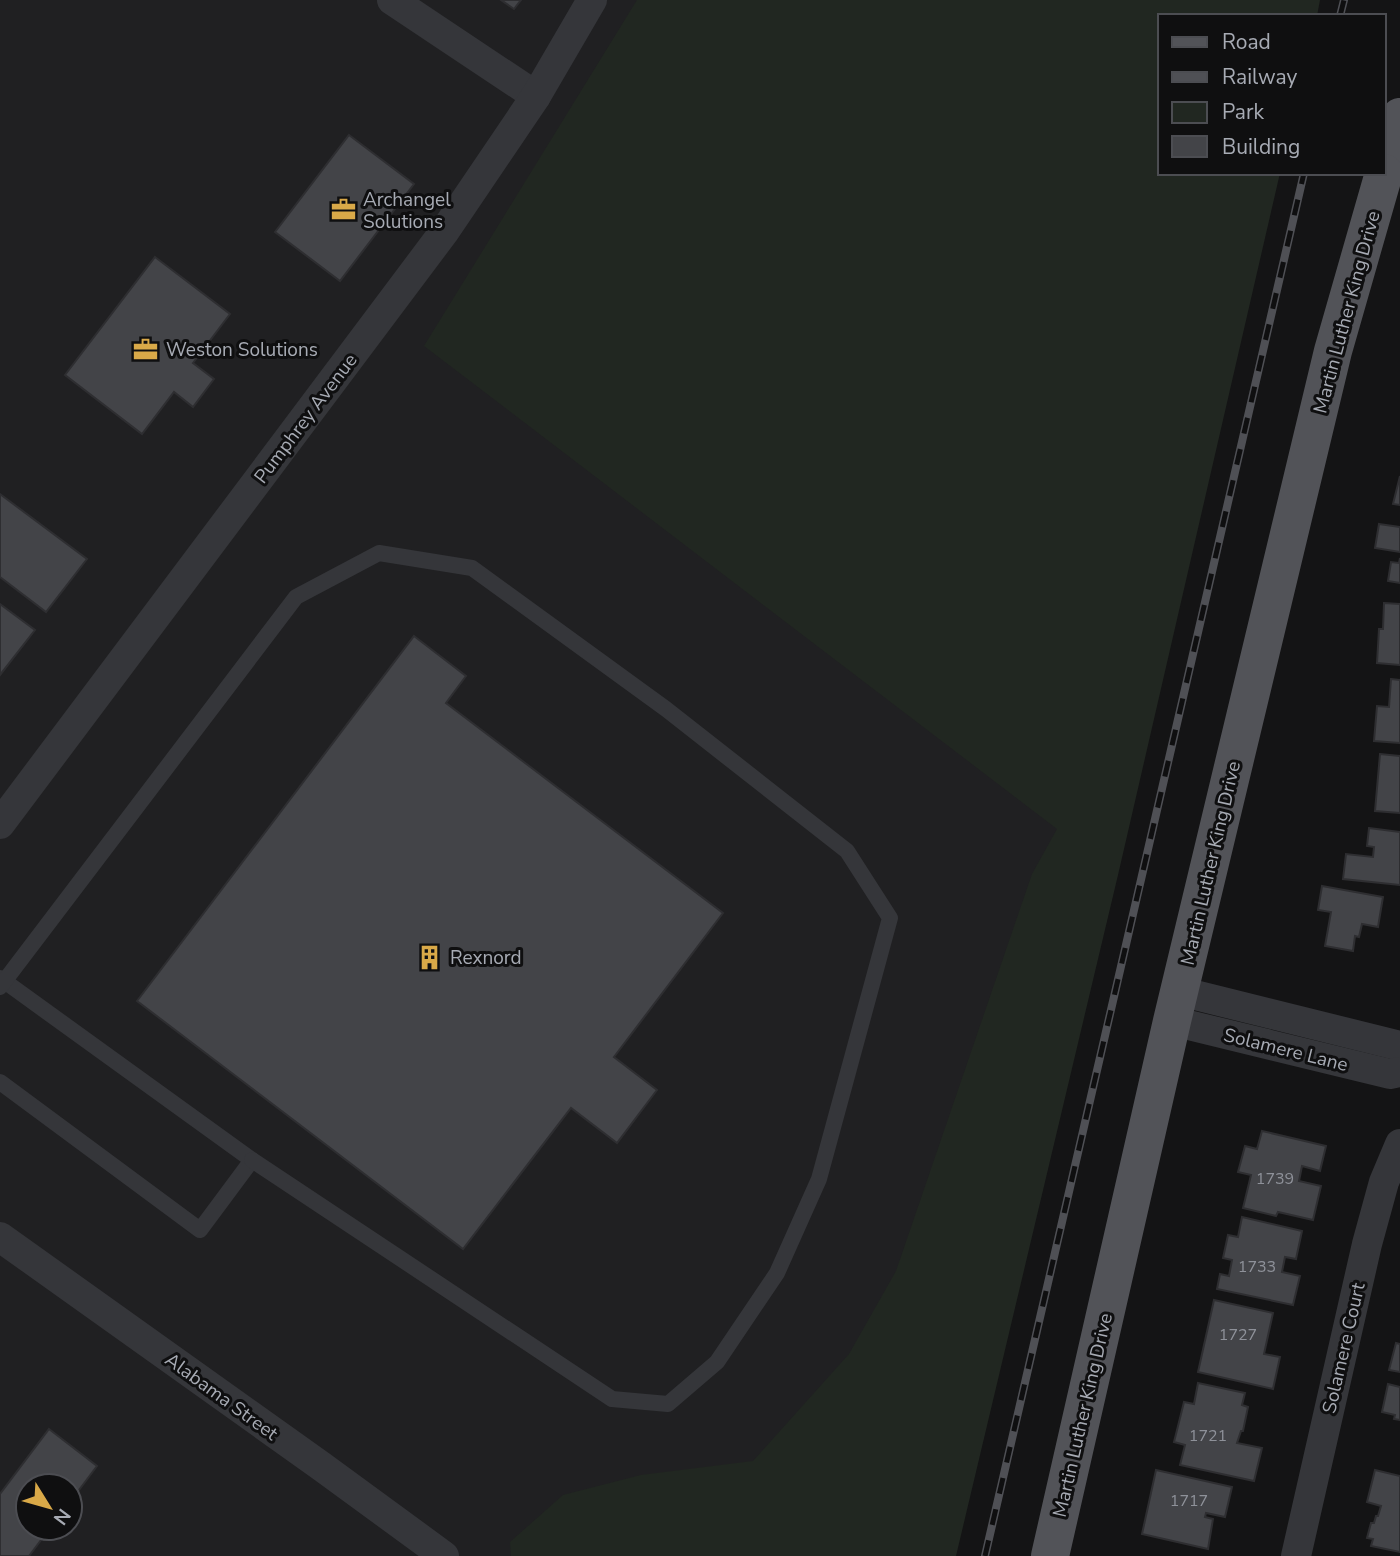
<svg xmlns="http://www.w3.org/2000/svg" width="1400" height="1556" viewBox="0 0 1400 1556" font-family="'Nunito Sans',sans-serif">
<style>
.built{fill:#202022;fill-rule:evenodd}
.green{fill:#212721}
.building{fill:#434448;stroke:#2e2e31;stroke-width:2}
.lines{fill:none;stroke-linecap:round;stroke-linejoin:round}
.service{stroke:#35363a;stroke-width:16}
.minor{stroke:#35363a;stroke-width:30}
.primary{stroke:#525358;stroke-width:38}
.rail-casing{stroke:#4f5055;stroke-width:8}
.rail{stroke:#0f0f10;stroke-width:5;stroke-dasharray:16;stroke-linecap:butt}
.labels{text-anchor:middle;stroke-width:6;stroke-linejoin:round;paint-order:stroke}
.number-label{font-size:16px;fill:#8e9199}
.poi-label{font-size:19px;fill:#a7abb4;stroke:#0f0f10;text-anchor:start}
.street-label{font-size:19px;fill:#a7abb4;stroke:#0f0f10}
</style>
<rect width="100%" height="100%" fill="#141415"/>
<path class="built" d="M0,0H1277L1160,16V173H1237L920,1556H0ZM28,1486H70V1528H28Z"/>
<path class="green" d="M637,0H1320L1317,16H1160V173H1280L1118,875L956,1556H511L510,1542L563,1495L641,1475L753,1461L849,1354L896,1271L1032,874L1057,829L424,346Z"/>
<g class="building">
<path d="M501,0H521L514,9Z"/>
<path d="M349,135L414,184L340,281L275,232Z"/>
<path d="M155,257L230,314L193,363L214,379L193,407L174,392L142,434L65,375Z"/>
<path d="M1400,476V505L1393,504Z"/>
<path d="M0,494L87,559L46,612L0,577Z"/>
<path d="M1379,524L1400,527V552L1375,548Z"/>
<path d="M1400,558V583L1388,581L1391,562L1399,563Z"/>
<path d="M1384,603L1400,604V665L1377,663L1379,629H1383Z"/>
<path d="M0,604L35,630L0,675Z"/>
<path d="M414,636L466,676L446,703L723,913L614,1057L657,1090L617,1143L571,1108L463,1249L137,1001Z"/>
<path d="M1391,679L1400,680V743L1374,741L1377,706L1389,707Z"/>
<path d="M1380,754L1400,756V813L1375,811Z"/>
<path d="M1369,828L1400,832V885L1343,879L1346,854L1373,857L1374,847L1367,846Z"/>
<path d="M1322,886L1383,897L1378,927L1362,924L1359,937L1355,936L1353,951L1325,946L1331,912L1318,910Z"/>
<path d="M1262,1131L1326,1146L1320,1171L1302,1166L1299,1181L1321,1186L1313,1220L1278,1212L1276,1216L1243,1208L1251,1175L1238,1172L1245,1146L1257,1149Z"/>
<path d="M1242,1217L1302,1231L1296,1259L1285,1257L1282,1272L1300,1276L1293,1305L1217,1289L1220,1274L1229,1276L1232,1260L1223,1258L1228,1235L1238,1237Z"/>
<path d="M1214,1300L1273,1313L1264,1354L1280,1357L1273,1389L1198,1372Z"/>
<path d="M1396,1343L1400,1344V1372L1389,1370Z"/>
<path d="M1198,1383L1245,1393L1242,1405L1248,1407L1243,1431H1241L1237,1443L1262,1448L1254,1481L1180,1465L1185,1445L1174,1442L1184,1402L1194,1404Z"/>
<path d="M1388,1384L1400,1387V1420L1394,1419L1395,1415L1382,1412Z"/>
<path d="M49,1429L97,1466L70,1502V1486H28V1528H50L29,1556H0V1494Z"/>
<path d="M1156,1470L1232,1487L1225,1517L1206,1513L1205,1517L1213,1519L1208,1549L1142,1534Z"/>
<path d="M1375,1470L1400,1476V1552L1371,1546L1373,1539L1367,1538L1371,1523H1374L1376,1516H1378L1381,1506L1367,1502Z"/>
</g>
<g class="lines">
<g class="service">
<path d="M0,978L252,1160L200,1230L0,1082"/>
<path d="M0,987L296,597L379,553L472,568L666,709L847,851L890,918L819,1179L777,1273L717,1362L668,1404L612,1399L252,1160"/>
</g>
<g class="minor">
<path d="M392,0L536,96"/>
<path d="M0,824L444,232L536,96L592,0"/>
<path d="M1179,991L1400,1046"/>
<path d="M1172,1021L1390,1074L1400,1072"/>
<path d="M0,1237L321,1466L444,1556"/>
<path d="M1296,1556L1367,1244L1384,1182L1400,1144"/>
</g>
<g class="primary">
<path d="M1384,172L1400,117"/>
<path d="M1050,1556L1172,1021L1333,351L1384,173"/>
</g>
<defs>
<g id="rail">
<path d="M1340,16L1344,0"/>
<path d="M985,1556L1304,173"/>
</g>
</defs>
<use href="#rail" class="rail-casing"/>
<use href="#rail" class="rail"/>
</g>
<defs>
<symbol id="office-bare" viewBox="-9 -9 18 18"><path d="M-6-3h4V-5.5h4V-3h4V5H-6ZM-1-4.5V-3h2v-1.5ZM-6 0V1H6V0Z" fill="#d9a948" stroke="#0f0f10" stroke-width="2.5" paint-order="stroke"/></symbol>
<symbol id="building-bare" viewBox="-9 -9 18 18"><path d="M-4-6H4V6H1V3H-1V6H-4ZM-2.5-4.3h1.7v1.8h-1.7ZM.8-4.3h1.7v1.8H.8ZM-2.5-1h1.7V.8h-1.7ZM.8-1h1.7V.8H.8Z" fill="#d9a948" stroke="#0f0f10" stroke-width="2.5" paint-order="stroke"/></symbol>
</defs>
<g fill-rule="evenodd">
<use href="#office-bare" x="326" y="192" width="35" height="35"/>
<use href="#office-bare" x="128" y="332" width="35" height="35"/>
<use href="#building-bare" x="412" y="940" width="35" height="35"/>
</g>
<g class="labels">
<g class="number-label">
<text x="1275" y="1184">1739</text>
<text x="1257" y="1272">1733</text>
<text x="1238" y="1340">1727</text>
<text x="1208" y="1441">1721</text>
<text x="1189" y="1506">1717</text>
</g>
<g class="poi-label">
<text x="363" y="206">Archangel<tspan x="363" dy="22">Solutions</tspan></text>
<text x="166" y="356">Weston Solutions</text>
<text x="450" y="964">Rexnord</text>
</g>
<g class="street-label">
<text transform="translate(1346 312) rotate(-75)" y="7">Martin Luther King Drive</text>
<text transform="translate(305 418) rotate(-53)" y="7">Pumphrey Avenue</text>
<text transform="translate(1210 863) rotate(-77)" y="7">Martin Luther King Drive</text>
<text transform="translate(1286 1049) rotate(14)" y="7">Solamere Lane</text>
<text transform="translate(1343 1348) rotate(-77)" y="7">Solamere Court</text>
<text transform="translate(222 1396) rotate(36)" y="7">Alabama Street</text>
<text transform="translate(1082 1415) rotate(-77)" y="7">Martin Luther King Drive</text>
</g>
</g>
<rect x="1158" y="14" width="228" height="161" fill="#0f0f10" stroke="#4c4d52" stroke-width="2"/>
<rect x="1172" y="37" width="35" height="10" fill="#525358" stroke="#4c4d52" stroke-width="2"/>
<text x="1222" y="49" font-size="21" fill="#a7abb4">Road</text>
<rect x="1172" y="72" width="35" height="10" fill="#4f5055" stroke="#4c4d52" stroke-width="2"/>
<text x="1222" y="84" font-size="21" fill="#a7abb4">Railway</text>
<rect x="1172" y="102" width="35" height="21" fill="#212721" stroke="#4c4d52" stroke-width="2"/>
<text x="1222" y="119" font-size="21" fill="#a7abb4">Park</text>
<rect x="1172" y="136" width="35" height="21" fill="#434448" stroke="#4c4d52" stroke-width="2"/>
<text x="1222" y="154" font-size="21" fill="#a7abb4">Building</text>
<g transform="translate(49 1507) rotate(127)"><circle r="33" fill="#0f0f10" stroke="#4c4d52" stroke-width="2"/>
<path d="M0-5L12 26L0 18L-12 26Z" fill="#d9a948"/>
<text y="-10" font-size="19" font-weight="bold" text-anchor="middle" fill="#a7abb4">N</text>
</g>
</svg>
